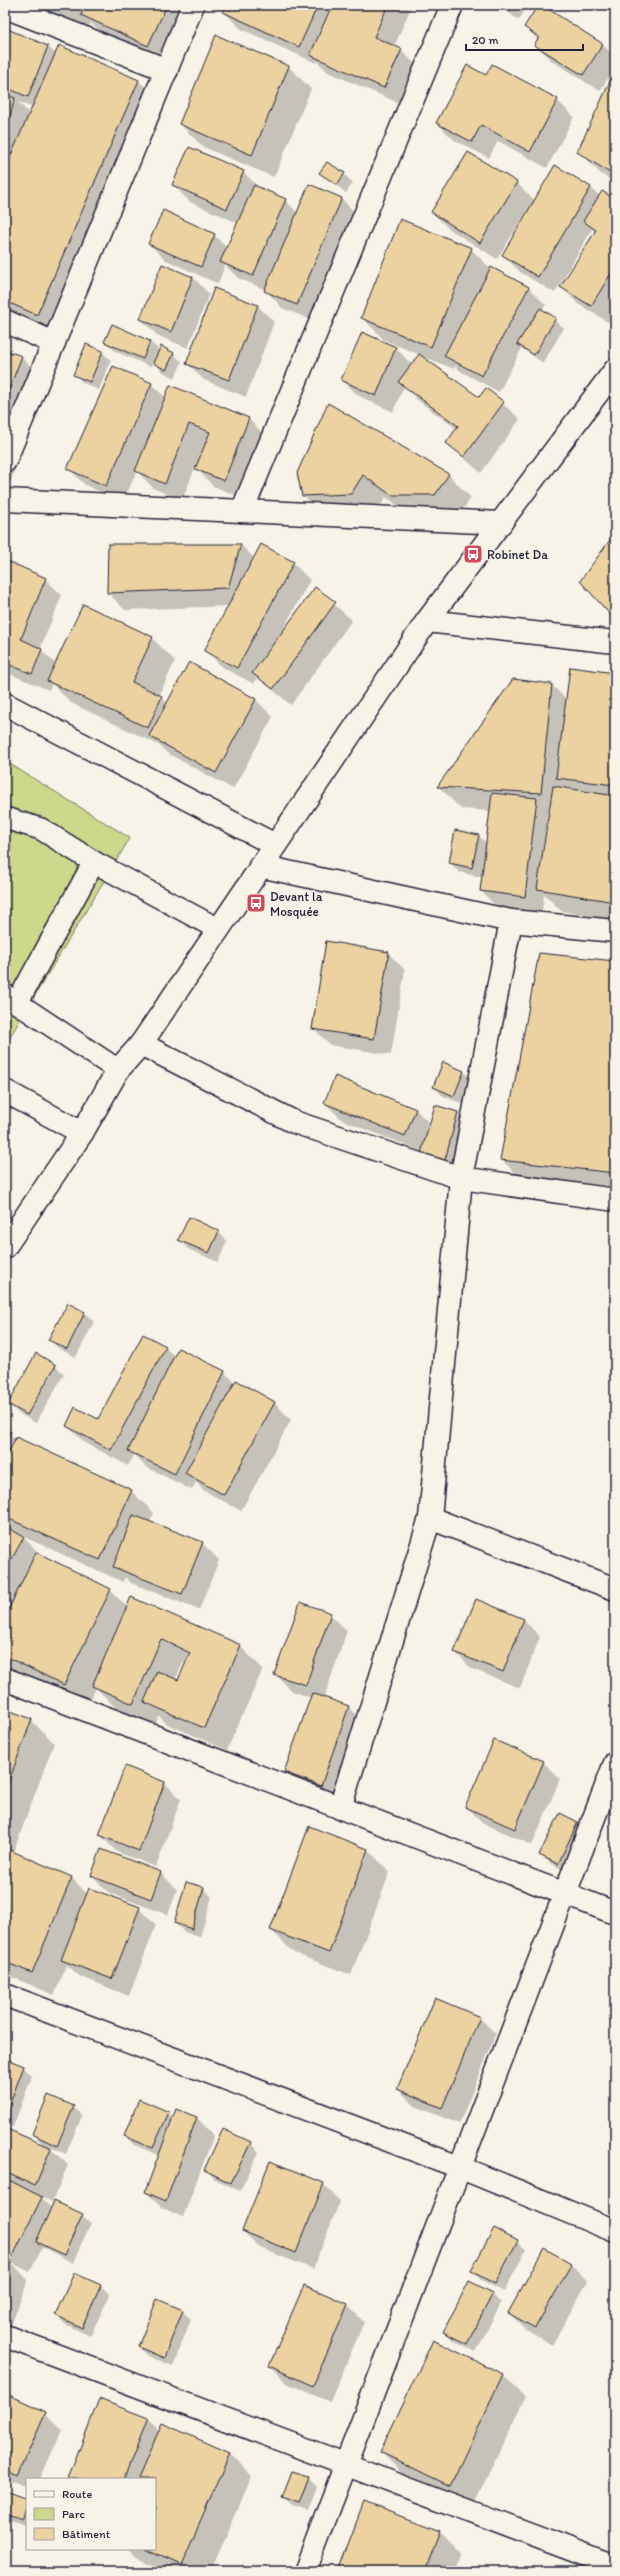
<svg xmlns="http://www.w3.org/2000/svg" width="620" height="2576" viewBox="0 0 620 2576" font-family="Itim,sans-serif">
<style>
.green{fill:#ccd88c;stroke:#777d64}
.shadow{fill:#0003;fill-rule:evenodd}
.building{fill:#ebd2a0;stroke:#22223b}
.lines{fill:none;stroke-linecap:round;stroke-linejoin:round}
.service-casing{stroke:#22223b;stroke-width:24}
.minor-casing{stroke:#22223b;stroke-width:25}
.tertiary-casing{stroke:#22223b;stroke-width:25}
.service{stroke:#f7f3e8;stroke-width:21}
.minor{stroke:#f7f3e8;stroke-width:22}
.tertiary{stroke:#f7f3e8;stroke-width:22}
.labels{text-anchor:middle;stroke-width:3.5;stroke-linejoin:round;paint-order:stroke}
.poi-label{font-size:13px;fill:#22223b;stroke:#f7f3e8;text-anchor:start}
</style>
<rect width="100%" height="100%" fill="#f7f3e8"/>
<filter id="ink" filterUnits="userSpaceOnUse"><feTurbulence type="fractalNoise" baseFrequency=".025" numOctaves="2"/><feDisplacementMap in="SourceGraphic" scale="8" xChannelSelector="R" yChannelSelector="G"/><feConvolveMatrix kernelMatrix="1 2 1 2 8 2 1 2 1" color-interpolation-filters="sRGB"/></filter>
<g filter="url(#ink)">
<path class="green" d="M5,761L130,838L5,1045Z"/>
<g class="shadow">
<path d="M28,5H200L171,68L105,37L91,23L88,30Z"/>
<path d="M227,5H412L394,47L401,50L418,67L401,104L328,72L317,61L316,63L241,29L224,12Z"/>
<path d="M497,5H524L527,7L519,20Z"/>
<path d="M540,5L602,44L615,57V67L600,91L552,61L536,44L538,40L525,27Z"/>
<path d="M5,29L48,47L56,54L59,46L139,81L165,107L64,341L5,315V171L12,155L5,153ZM18,102L33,108L30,114Z"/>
<path d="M289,67L311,89L274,177L203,147L180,124Z"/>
<path d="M615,73V183L601,174L578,151Z"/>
<path d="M487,77L557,100L574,117L547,168L498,141L489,158L454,140L437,123Z"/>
<path d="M469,153L517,183L535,201L590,187L600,196L615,200V311L608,322L578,304L562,287L596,233L592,229L555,293L520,272L503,255L528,212L527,211L497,259L449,229L432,212Z"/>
<path d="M243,172L261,189L285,200L298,213L310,186L342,199L358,216L314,321L282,308L266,290L238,278L225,265L218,284L166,260L149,244L214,235L228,248L238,223L190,202L173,185Z"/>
<path d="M321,173L344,174L353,183L346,193Z"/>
<path d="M471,249L491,269L529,288L546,305L542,310L564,328L543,363L522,348L499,392L462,372L455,366L454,369L422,356L479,398L486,389L520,419L481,473L447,443L457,429L416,399L404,386L393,412L359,396L342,380L362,333L396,348L412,365L420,355L384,340L362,317Z"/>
<path d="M193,277L209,294L188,348L158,336L141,319Z"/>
<path d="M258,306L274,322L246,397L204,380L187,363Z"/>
<path d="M106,342H150L160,351L173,353L182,362L175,378L163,372L153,362L151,367L115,351Z"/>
<path d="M5,351L21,357L48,383L5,496Z"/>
<path d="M102,352L111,360L99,390L83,383L75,374Z"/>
<path d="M151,384L166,398L249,419L265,436L240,497L213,486L197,469L201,459L199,458L182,500L153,488L137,471L123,502L85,485L68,468Z"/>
<path d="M328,404L449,475L471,498L457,517L415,518L386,497L374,516L326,518L303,495Z"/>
<path d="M109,545H241L255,559L293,563L310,580L282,631L315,588L352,620L291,705L257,677L254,684L222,667L206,651L230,606L125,610L108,593Z"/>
<path d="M5,562L45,579L62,595L40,649L56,664L152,638L175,661L159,696L168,703L190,663L256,700L273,717L233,789L167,753L159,745L71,703L52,684L49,690L5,672Z"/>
<path d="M615,674V920L561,911L544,894L542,913L498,908L481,891L483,872L481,877L459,872L450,863L456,831L479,836L487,844L491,811L461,809L438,786L552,685L567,700Z"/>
<path d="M388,953L405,970L391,1055L330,1045L313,1028Z"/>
<path d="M615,962V1195L528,1186L501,1159Z"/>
<path d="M444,1063L464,1072L473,1081L463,1104L443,1096L434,1087Z"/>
<path d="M325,1103L415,1109L430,1124L457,1112L466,1121L454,1168L431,1162L423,1152L342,1120Z"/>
<path d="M218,1232L227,1241L218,1262L188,1249L180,1240Z"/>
<path d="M68,1304L85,1313L94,1322L76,1357L58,1348L50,1339Z"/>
<path d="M165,1347L175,1357L224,1372L235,1382L275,1403L291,1420L241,1511L203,1490L196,1482L192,1490L146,1467L134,1455L128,1466L84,1442L67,1426L98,1420Z"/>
<path d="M55,1365L64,1374L36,1423L18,1413L9,1404Z"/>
<path d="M5,1430L15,1438L131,1491L154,1513L150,1522L202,1543L219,1560L199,1610L131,1583L125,1577L123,1582L22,1536L42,1556L110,1590L127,1607L240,1646L263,1669L227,1750L167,1724L159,1716L155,1726L116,1708L96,1688L87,1707L14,1671L5,1662ZM184,1661L187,1663L179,1682L175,1680Z"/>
<path d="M330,1614L347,1631L324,1698L348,1707L365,1724L338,1802L302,1789L285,1772L312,1698L292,1691L275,1674Z"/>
<path d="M524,1620L540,1637L520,1688L472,1669L455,1652Z"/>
<path d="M5,1710L31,1720L54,1743L13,1853L72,1878L87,1894L139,1908L156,1925L129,1996L79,1976L67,1965L54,1995L5,1974Z"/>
<path d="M543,1762L560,1779L532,1845L483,1823L466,1806Z"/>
<path d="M165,1783L181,1799L156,1867L117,1852L100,1835Z"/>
<path d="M560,1814L578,1823L587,1831L567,1872L550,1863L541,1855Z"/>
<path d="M368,1850L390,1872L351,1975L294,1953L271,1930Z"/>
<path d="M615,1865V1878L612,1874Z"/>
<path d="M161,1873L177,1890L168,1915L109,1893L92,1876Z"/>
<path d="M203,1888L212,1897L200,1937L184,1932L175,1923Z"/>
<path d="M479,2017L496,2034L459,2124L415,2106L398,2089Z"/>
<path d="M23,2067L32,2076L13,2127L5,2124V2073Z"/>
<path d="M73,2107L82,2116L66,2154L48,2146L68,2165L52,2202L41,2197L52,2208L82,2215L91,2223L73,2263L42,2247L30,2272L12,2263L28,2280L11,2326L5,2324V2129L44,2145L33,2134Z"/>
<path d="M176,2110L197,2118L214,2135L183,2217L163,2208L146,2192L159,2155L134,2145L125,2136L168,2113L174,2118Z"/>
<path d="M250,2143L259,2152L240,2191L215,2179L206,2170Z"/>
<path d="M323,2184L340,2201L313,2269L260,2248L243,2231Z"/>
<path d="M494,2229L517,2241L526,2250L504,2292L481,2280L472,2271Z"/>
<path d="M571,2265L588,2281L552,2345L526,2330L509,2313Z"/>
<path d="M75,2274L101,2286L110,2295L90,2336L65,2324L56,2315Z"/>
<path d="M492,2294L501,2303L476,2352L453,2340L444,2331Z"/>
<path d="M347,2305L364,2322L330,2402L287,2383L270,2366Z"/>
<path d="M182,2311L191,2319L173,2366L148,2356L139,2347Z"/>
<path d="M434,2342L503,2375L525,2397L473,2508L404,2475L381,2452Z"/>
<path d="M5,2394L45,2413L62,2430L40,2479H27V2487L5,2477Z"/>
<path d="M147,2419L160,2431L229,2453L252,2476L211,2571H167L138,2558L128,2549H155V2479H69Z"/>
<path d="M308,2477L317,2486L308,2511L292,2506L284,2497Z"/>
<path d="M5,2492L27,2500V2527L5,2519Z"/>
<path d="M439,2532L461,2554L455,2571H339Z"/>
</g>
<g class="building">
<path d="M85,5H167L148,46L81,15Z"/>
<path d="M226,5H318L299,47L223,12Z"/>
<path d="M332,5H388L374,37L402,49L384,88L310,55Z"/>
<path d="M498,5H514L509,12Z"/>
<path d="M538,5H542L603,44L583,75L534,45L539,37L524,27Z"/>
<path d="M5,28L48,46L28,97L5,87Z"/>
<path d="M216,35L289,66L252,155L179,124Z"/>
<path d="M59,45L139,80L37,315L5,301V169Z"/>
<path d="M492,64L558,99L530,152L481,125L472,142L436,123L467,65L486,75Z"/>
<path d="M615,71V176L577,152Z"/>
<path d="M5,95L15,98L5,135Z"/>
<path d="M189,147L244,171L227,209L172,185Z"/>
<path d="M468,152L517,182L480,243L431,212Z"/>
<path d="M327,162L345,173L337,185L319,173Z"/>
<path d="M555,165L591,187L538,277L502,255Z"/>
<path d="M309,184L342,198L297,305L264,291Z"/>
<path d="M254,185L286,199L253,276L220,262Z"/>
<path d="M602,191L615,199V267L591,306L560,287L596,230L583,221Z"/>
<path d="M163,210L215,234L201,267L148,244Z"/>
<path d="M400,219L472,248L431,347L361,318Z"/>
<path d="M162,264L193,277L171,332L140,319Z"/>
<path d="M491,267L529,287L482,376L444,356Z"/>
<path d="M214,288L258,305L229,380L186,364Z"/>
<path d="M540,308L556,318L534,355L517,344Z"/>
<path d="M112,324L150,341L143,359L104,342Z"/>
<path d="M362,332L396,347L376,396L341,380Z"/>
<path d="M86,344L103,351L90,382L73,375Z"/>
<path d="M161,346L174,353L166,370L153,363Z"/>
<path d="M5,350L22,356L5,400Z"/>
<path d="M419,354L479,397L486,388L504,402L464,457L446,443L458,426L398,382Z"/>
<path d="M113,366L152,383L106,486L67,469Z"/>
<path d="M170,385L249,418L224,481L195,469L210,432L189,424L165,484L135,471Z"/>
<path d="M328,403L449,474L435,495H391L363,475L351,494L302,496L297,473Z"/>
<path d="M615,533V620L580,581Z"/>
<path d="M108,544H241L228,588L107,593Z"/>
<path d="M261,544L294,562L237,668L204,651Z"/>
<path d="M5,560L46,578L21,639L42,649L32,674L5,663Z"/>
<path d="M315,587L336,602L273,689L252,673Z"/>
<path d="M83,604L153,637L132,682L162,696L148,728L47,681Z"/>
<path d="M189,662L256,699L216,773L149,736Z"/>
<path d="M570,667L615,673V785L556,778Z"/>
<path d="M513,679L552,684L541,793L437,787Z"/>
<path d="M553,786L615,796V902L537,889Z"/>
<path d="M492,793L537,798L525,897L480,891Z"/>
<path d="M455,830L479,835L472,868L449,863Z"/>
<path d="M326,941L389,952L374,1039L312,1029Z"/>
<path d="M539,953L615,961V1173L500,1160Z"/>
<path d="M443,1062L464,1071L454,1096L433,1087Z"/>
<path d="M335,1076L416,1109L405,1136L324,1103Z"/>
<path d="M435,1105L458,1112L445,1160L421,1153Z"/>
<path d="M189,1217L219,1231L209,1253L178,1240Z"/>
<path d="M68,1303L85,1312L67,1349L48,1340Z"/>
<path d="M143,1334L166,1346L111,1450L66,1426L75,1407L98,1419Z"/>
<path d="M178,1348L225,1371L175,1474L128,1451Z"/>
<path d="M36,1353L56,1365L27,1415L8,1404Z"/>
<path d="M236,1380L275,1402L224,1495L185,1473Z"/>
<path d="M5,1429L11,1432L5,1442Z"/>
<path d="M16,1437L132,1490L100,1560L5,1517V1460Z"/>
<path d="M133,1515L203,1542L182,1594L113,1567Z"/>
<path d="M5,1526L24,1537L5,1571Z"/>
<path d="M36,1552L111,1589L64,1685L5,1656V1617Z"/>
<path d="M131,1597L241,1645L204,1728L144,1702L157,1671L178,1680L190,1653L161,1639L133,1704L92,1686Z"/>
<path d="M476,1599L524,1619L503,1672L454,1652Z"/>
<path d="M300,1602L331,1613L306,1685L274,1675Z"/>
<path d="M312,1693L349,1706L321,1786L284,1772Z"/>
<path d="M5,1709L32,1719L5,1791Z"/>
<path d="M494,1740L544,1761L515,1829L465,1807Z"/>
<path d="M125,1766L165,1782L139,1851L99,1835Z"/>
<path d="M560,1813L578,1822L558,1864L539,1855Z"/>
<path d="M309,1826L368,1849L329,1953L270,1930Z"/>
<path d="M5,1848L72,1877L32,1973L5,1962Z"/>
<path d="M101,1849L161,1872L151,1899L91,1876Z"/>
<path d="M186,1882L204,1887L192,1929L174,1923Z"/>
<path d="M89,1888L140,1907L112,1979L61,1960Z"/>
<path d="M435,1998L480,2017L442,2108L397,2089Z"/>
<path d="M9,2060L24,2066L5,2116V2070Z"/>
<path d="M48,2095L74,2106L57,2146L32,2134Z"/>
<path d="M139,2099L169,2112L153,2148L124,2136Z"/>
<path d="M176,2109L197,2117L166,2201L145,2192Z"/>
<path d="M5,2128L51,2148L35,2186L5,2172Z"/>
<path d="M223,2129L251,2142L231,2183L204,2170Z"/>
<path d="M270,2161L324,2183L296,2253L242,2231Z"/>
<path d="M5,2178L42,2197L13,2256L5,2252Z"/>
<path d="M54,2201L83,2214L64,2255L36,2242Z"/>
<path d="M494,2228L518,2240L495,2284L471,2271Z"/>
<path d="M544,2248L572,2264L535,2328L508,2313Z"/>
<path d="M5,2260L11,2262L5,2279Z"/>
<path d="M74,2273L101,2285L82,2328L55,2315Z"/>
<path d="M469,2281L493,2293L467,2344L443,2332Z"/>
<path d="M304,2285L348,2304L313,2386L269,2366Z"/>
<path d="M157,2299L183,2310L164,2358L138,2347Z"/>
<path d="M433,2340L503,2374L450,2486L380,2452Z"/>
<path d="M5,2393L46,2412L18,2475L5,2469Z"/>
<path d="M99,2399L148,2418L124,2479H68Z"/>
<path d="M162,2423L230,2453L181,2565L144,2549H155V2479H138Z"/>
<path d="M292,2471L309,2476L299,2503L282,2497Z"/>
<path d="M5,2491L27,2499L22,2520L5,2514Z"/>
<path d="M364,2502L439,2531L424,2571H338Z"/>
</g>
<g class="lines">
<defs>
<g id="service">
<path d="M5,818L41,829L94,862L218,929"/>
<path d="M5,995L118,1070"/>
<path d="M17,1003L94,862"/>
</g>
<g id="minor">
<path d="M5,7L167,70"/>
<path d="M5,321L54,343"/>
<path d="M5,461L193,5"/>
<path d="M5,500L501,523"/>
<path d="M242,511L452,5"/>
<path d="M427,621L615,642"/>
<path d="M5,704L275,845"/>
<path d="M260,866L511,921L615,931"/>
<path d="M141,1044L294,1122L461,1178L615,1200"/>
<path d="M5,1091L82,1133"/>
<path d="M430,1518L615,1589"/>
<path d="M5,1679L615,1913"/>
<path d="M340,1808L430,1518L461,1178L511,921"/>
<path d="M5,1995L459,2167L615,2231"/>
<path d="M5,2336L615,2566"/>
<path d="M305,2571L615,1763"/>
</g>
<path id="tertiary" d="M5,1247L82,1133L118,1070L141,1044L427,621L615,370"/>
</defs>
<use href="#service" class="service-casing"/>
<use href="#minor" class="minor-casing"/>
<use href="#tertiary" class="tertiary-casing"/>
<use href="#service" class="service"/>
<use href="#minor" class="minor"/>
<use href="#tertiary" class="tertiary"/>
</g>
</g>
<defs>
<symbol id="bus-square" viewBox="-11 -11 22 22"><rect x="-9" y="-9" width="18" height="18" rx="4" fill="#d1495b" stroke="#f7f3e8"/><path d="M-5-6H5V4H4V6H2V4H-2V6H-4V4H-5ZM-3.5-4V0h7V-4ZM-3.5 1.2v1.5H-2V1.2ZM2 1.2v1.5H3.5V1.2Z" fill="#fff"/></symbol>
</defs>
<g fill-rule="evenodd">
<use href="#bus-square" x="462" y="543" width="22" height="22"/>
<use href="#bus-square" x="245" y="892" width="22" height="22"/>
</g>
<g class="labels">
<g class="poi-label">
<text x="487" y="559">Robinet Da</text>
<text x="270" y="901">Devant la<tspan x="270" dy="15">Mosquée</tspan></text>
</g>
</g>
<rect width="620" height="2576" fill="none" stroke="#f7f3e8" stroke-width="20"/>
<rect x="10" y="10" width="600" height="2556" fill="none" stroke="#22223b" stroke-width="1.5" filter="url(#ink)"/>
<rect x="26" y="2478" width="130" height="72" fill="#f7f3e8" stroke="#a29fa3"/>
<rect x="34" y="2491" width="20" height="6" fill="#f7f3e8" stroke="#a29fa3"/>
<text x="62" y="2498" font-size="12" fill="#22223b">Route</text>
<rect x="34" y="2508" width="20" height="12" fill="#ccd88c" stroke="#a29fa3"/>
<text x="62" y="2518" font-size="12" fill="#22223b">Parc</text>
<rect x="34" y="2528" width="20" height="12" fill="#ebd2a0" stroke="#a29fa3"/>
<text x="62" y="2538" font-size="12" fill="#22223b">Bâtiment</text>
<path d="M466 44v6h117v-6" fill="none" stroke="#22223b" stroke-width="2"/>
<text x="472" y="44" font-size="12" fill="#22223b" stroke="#f7f3e8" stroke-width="3" paint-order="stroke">20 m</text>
</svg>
